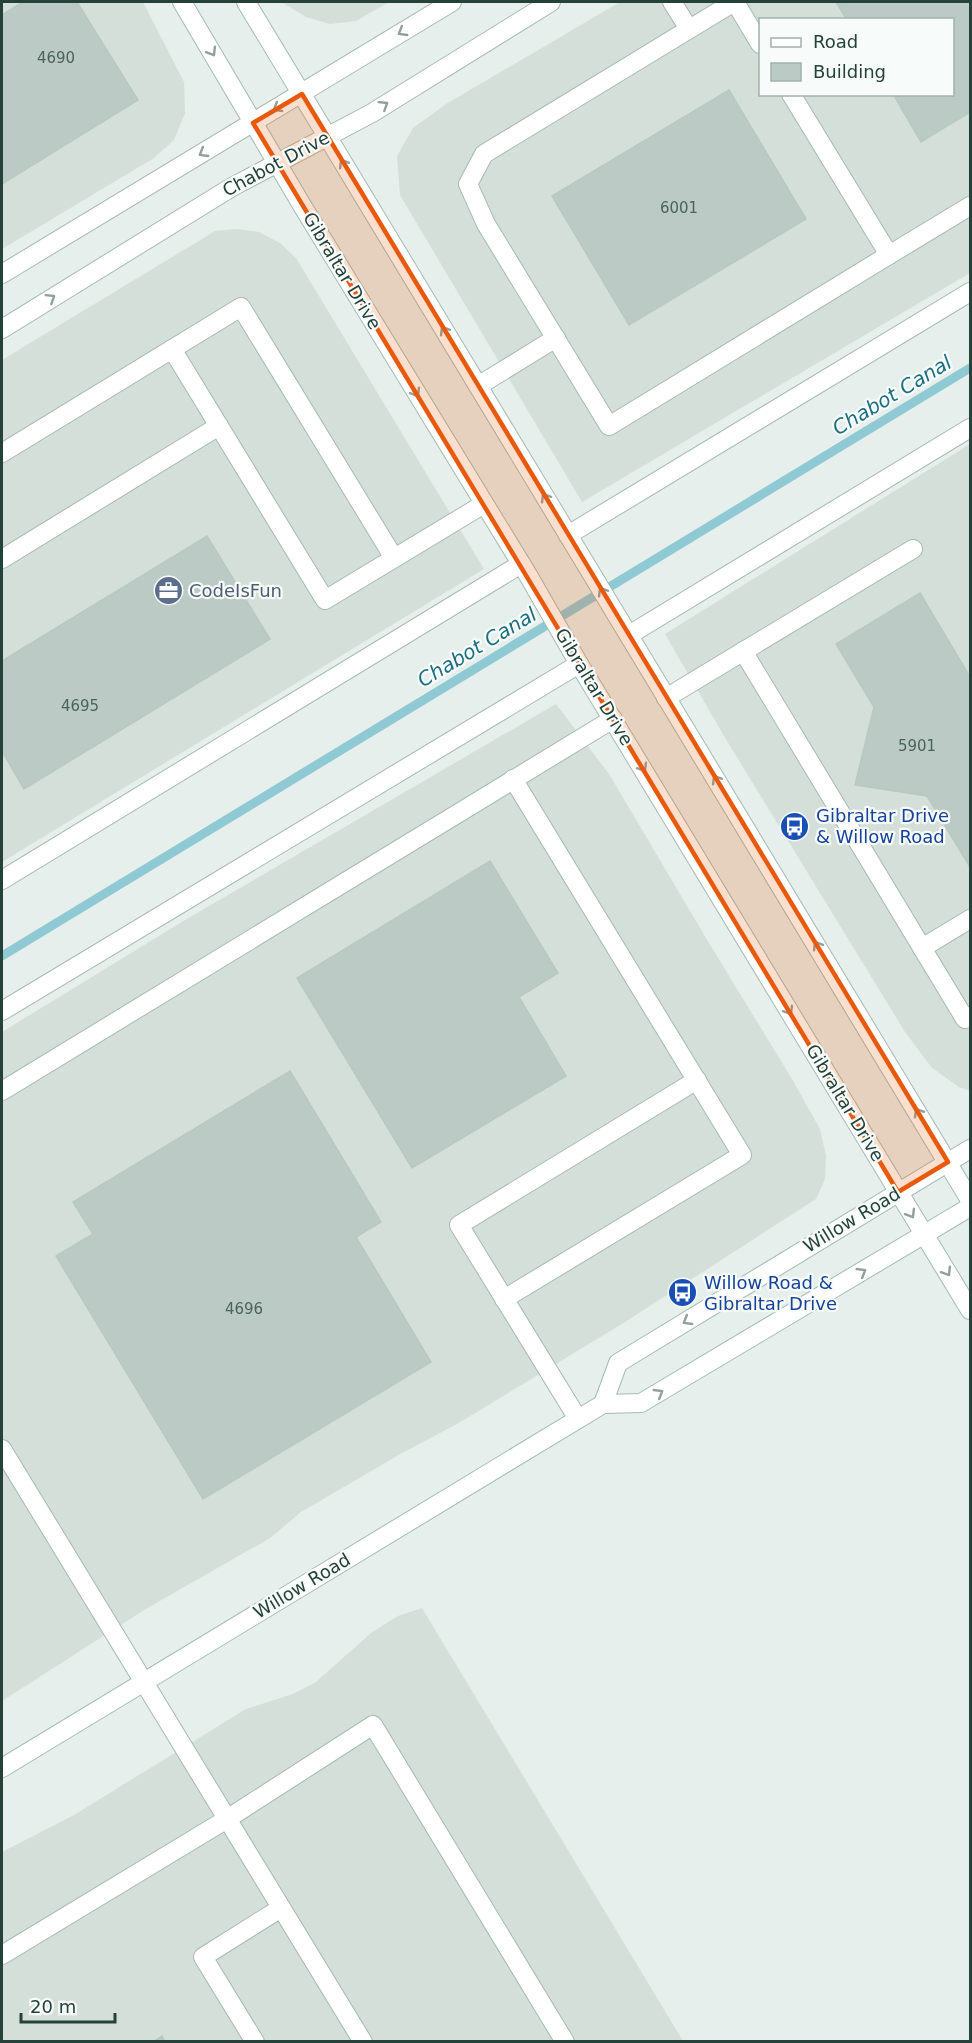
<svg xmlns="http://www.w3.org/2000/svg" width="972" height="2043" viewBox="0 0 972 2043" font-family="'DejaVu Sans',sans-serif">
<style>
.built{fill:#d4dfda;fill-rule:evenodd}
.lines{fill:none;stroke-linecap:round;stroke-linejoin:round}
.stream{stroke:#8ec9d4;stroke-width:9}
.building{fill:#bbcac4;stroke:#b8c9c2;stroke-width:1.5}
.lane-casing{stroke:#a8b8b2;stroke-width:20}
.street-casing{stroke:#a8b8b2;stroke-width:20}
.secondary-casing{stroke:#a4bbb3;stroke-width:20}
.lane{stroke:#fff;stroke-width:18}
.street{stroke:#fff;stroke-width:18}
.secondary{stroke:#fff;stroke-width:18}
.oneway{stroke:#92a09c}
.marked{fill:#e8590c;fill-opacity:0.2;stroke:#e8590c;stroke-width:4.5;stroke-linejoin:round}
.labels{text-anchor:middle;stroke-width:4.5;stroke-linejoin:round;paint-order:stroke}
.number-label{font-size:15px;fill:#4a645c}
.street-label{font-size:18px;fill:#24423a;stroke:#f7fbf9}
.service-label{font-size:18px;fill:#4e5e75;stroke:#f7fbf9;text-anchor:start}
.transit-label{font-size:18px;fill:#164399;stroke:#f7fbf9;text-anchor:start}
.water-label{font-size:20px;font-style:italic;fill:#1c6f80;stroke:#f7fbf9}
</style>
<rect width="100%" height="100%" fill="#e6efeb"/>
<g class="built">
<path d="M2,2H143L184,82L185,113L174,140L154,158L2,249Z"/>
<path d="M281,2H389L356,21L330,24L306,17Z"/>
<path d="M620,2H970V273L582,502L400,195L397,156L413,128L446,104ZM760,20H952V94H760Z"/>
<path d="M236,229L259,232L280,243L296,258L484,569L2,862V360L215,231Z"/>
<path d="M970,444V1091L959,1087L932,1068L905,1032L724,736L665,634Z"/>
<path d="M556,704L609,774L706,938L792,1079L820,1129L826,1156L825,1179L816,1199L622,1324L457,1424L404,1452L301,1512L270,1538L144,1610L2,1701V1032L185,920Z"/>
<path d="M422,1608L683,2041L2,2042V1852L74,1815L246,1709L293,1694L316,1682L371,1633L398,1616Z"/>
</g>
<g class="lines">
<path class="stream" d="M2,956L970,368"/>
</g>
<g class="building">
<path d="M23,2H77L138,100L2,184V15Z"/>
<path d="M836,2H970V112L921,142L893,94H952V20H847Z"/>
<path d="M729,90L806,219L629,325L552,196Z"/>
<path d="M207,536L270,639L24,789L2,751V661Z"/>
<path d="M920,593L970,677V867L927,796L855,785L874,707L836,644Z"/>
<path d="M490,861L558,973L519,997L566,1076L412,1168L297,978Z"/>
<path d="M290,1071L381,1222L356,1237L431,1362L203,1499L56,1256L93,1234L73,1202Z"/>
<path d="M162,2036L165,2042H153Z"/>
</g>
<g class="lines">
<defs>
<g id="lane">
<path d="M672,2L689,29"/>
<path d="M734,2L484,154L468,184L486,224L609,426L889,255L791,94"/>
<path d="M735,2L760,44"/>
<path d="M889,255L970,206"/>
<path d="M172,349L325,600L484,504"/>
<path d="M478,386L556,338"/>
<path d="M2,453L241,307L394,558"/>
<path d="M568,535L970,292"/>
<path d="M2,559L219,426"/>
<path d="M629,635L970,428"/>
<path d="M743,651L965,1019L970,1016"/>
<path d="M666,698L913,549"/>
<path d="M2,880L521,564"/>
<path d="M922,948L970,919"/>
<path d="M2,1011L579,664"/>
<path d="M2,1091L613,719"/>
<path d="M504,1299L742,1155L513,779"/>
<path d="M578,1419L459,1225L697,1080"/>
<path d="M2,1449L363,2042"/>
<path d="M2,1955L227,1819L373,1725L565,2042"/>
<path d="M255,2042L203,1957L281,1908"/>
</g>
<g id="street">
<path d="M2,274L452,2"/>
<path d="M2,329L232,187L372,113L551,2"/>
</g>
<g id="secondary">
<path d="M182,2L303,207L528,575L579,664L970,1310"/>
<path d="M246,2L970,1200"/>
<path d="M603,1404L618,1363L970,1149"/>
<path d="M2,1768L603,1404L641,1403L970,1207"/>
</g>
</defs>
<use href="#lane" class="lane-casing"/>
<use href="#street" class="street-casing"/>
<use href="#secondary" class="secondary-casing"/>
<use href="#lane" class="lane"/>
<use href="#street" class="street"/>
<use href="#secondary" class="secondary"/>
</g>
<defs><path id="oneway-chevron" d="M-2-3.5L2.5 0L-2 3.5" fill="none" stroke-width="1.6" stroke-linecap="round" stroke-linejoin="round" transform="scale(1.5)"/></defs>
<g class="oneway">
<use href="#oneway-chevron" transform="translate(402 32) rotate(149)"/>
<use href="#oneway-chevron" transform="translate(212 52) rotate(59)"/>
<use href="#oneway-chevron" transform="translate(384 105) rotate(-32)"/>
<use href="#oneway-chevron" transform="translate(277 108) rotate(149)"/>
<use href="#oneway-chevron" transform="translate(203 153) rotate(149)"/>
<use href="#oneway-chevron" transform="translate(343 163) rotate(-121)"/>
<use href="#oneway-chevron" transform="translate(51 298) rotate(-32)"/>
<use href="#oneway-chevron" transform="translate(444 330) rotate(-121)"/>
<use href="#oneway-chevron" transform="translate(416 393) rotate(59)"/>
<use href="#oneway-chevron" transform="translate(545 497) rotate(-121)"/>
<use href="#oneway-chevron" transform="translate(602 591) rotate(-121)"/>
<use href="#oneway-chevron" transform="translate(643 768) rotate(59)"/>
<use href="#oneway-chevron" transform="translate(716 779) rotate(-121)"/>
<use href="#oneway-chevron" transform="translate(817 945) rotate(-121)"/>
<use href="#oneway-chevron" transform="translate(789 1011) rotate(59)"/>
<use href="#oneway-chevron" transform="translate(918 1112) rotate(-121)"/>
<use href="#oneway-chevron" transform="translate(911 1214) rotate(59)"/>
<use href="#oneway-chevron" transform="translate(862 1272) rotate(-31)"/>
<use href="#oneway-chevron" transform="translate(947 1272) rotate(58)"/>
<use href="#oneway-chevron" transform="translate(687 1321) rotate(149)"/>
<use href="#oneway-chevron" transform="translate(659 1393) rotate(-31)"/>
</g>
<path class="marked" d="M302,94L948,1162L898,1192L253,123Z"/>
<defs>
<symbol id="office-disc" viewBox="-11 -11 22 22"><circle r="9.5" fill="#5c6f8a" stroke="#f7fbf9"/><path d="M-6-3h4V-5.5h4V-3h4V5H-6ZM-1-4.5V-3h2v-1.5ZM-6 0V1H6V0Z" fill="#fff"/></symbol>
<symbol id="bus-disc" viewBox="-11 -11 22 22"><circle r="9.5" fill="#1a4fb4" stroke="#f7fbf9"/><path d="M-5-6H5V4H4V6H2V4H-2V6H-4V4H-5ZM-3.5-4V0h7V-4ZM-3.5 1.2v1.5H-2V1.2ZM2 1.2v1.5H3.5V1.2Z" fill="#fff"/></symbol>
</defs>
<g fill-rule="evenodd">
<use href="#office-disc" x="152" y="574" width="33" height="33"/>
<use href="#bus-disc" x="778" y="810" width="33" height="33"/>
<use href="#bus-disc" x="666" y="1276" width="33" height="33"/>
</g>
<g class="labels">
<g class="number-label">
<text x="56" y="63">4690</text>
<text x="679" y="213">6001</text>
<text x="80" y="711">4695</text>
<text x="917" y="751">5901</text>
<text x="244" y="1314">4696</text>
</g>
<g class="street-label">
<text transform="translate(276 164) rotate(-28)" y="6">Chabot Drive</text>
<text transform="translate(342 271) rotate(59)" y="6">Gibraltar Drive</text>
<text transform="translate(594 687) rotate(59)" y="6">Gibraltar Drive</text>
<text transform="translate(845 1103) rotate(59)" y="6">Gibraltar Drive</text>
<text transform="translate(852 1220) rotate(-31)" y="6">Willow Road</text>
<text transform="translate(302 1586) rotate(-31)" y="6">Willow Road</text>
</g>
<g class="service-label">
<text x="189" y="597">CodeIsFun</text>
</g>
<g class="transit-label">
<text x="816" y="822">Gibraltar Drive<tspan x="816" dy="21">&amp; Willow Road</tspan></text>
<text x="704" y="1289">Willow Road &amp;<tspan x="704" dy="21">Gibraltar Drive</tspan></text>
</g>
<g class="water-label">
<text transform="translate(892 395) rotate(-31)" y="7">Chabot Canal</text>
<text transform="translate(477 647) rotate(-31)" y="7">Chabot Canal</text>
</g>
</g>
<rect width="972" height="2043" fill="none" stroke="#24423a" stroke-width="6"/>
<rect x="759" y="18" width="195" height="78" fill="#f7fbf9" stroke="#a3b1ad" stroke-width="1.5"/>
<rect x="771" y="38" width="30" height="9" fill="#ffffff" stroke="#a3b1ad" stroke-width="1.5"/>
<text x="813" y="48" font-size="18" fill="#24423a">Road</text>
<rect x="771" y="63" width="30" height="18" fill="#bbcac4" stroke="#a3b1ad" stroke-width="1.5"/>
<text x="813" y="78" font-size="18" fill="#24423a">Building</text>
<path d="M21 2013v9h94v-9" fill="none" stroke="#24423a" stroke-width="3"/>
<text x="30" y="2013" font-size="18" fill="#24423a" stroke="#f7fbf9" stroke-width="4.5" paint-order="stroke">20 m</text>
</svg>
